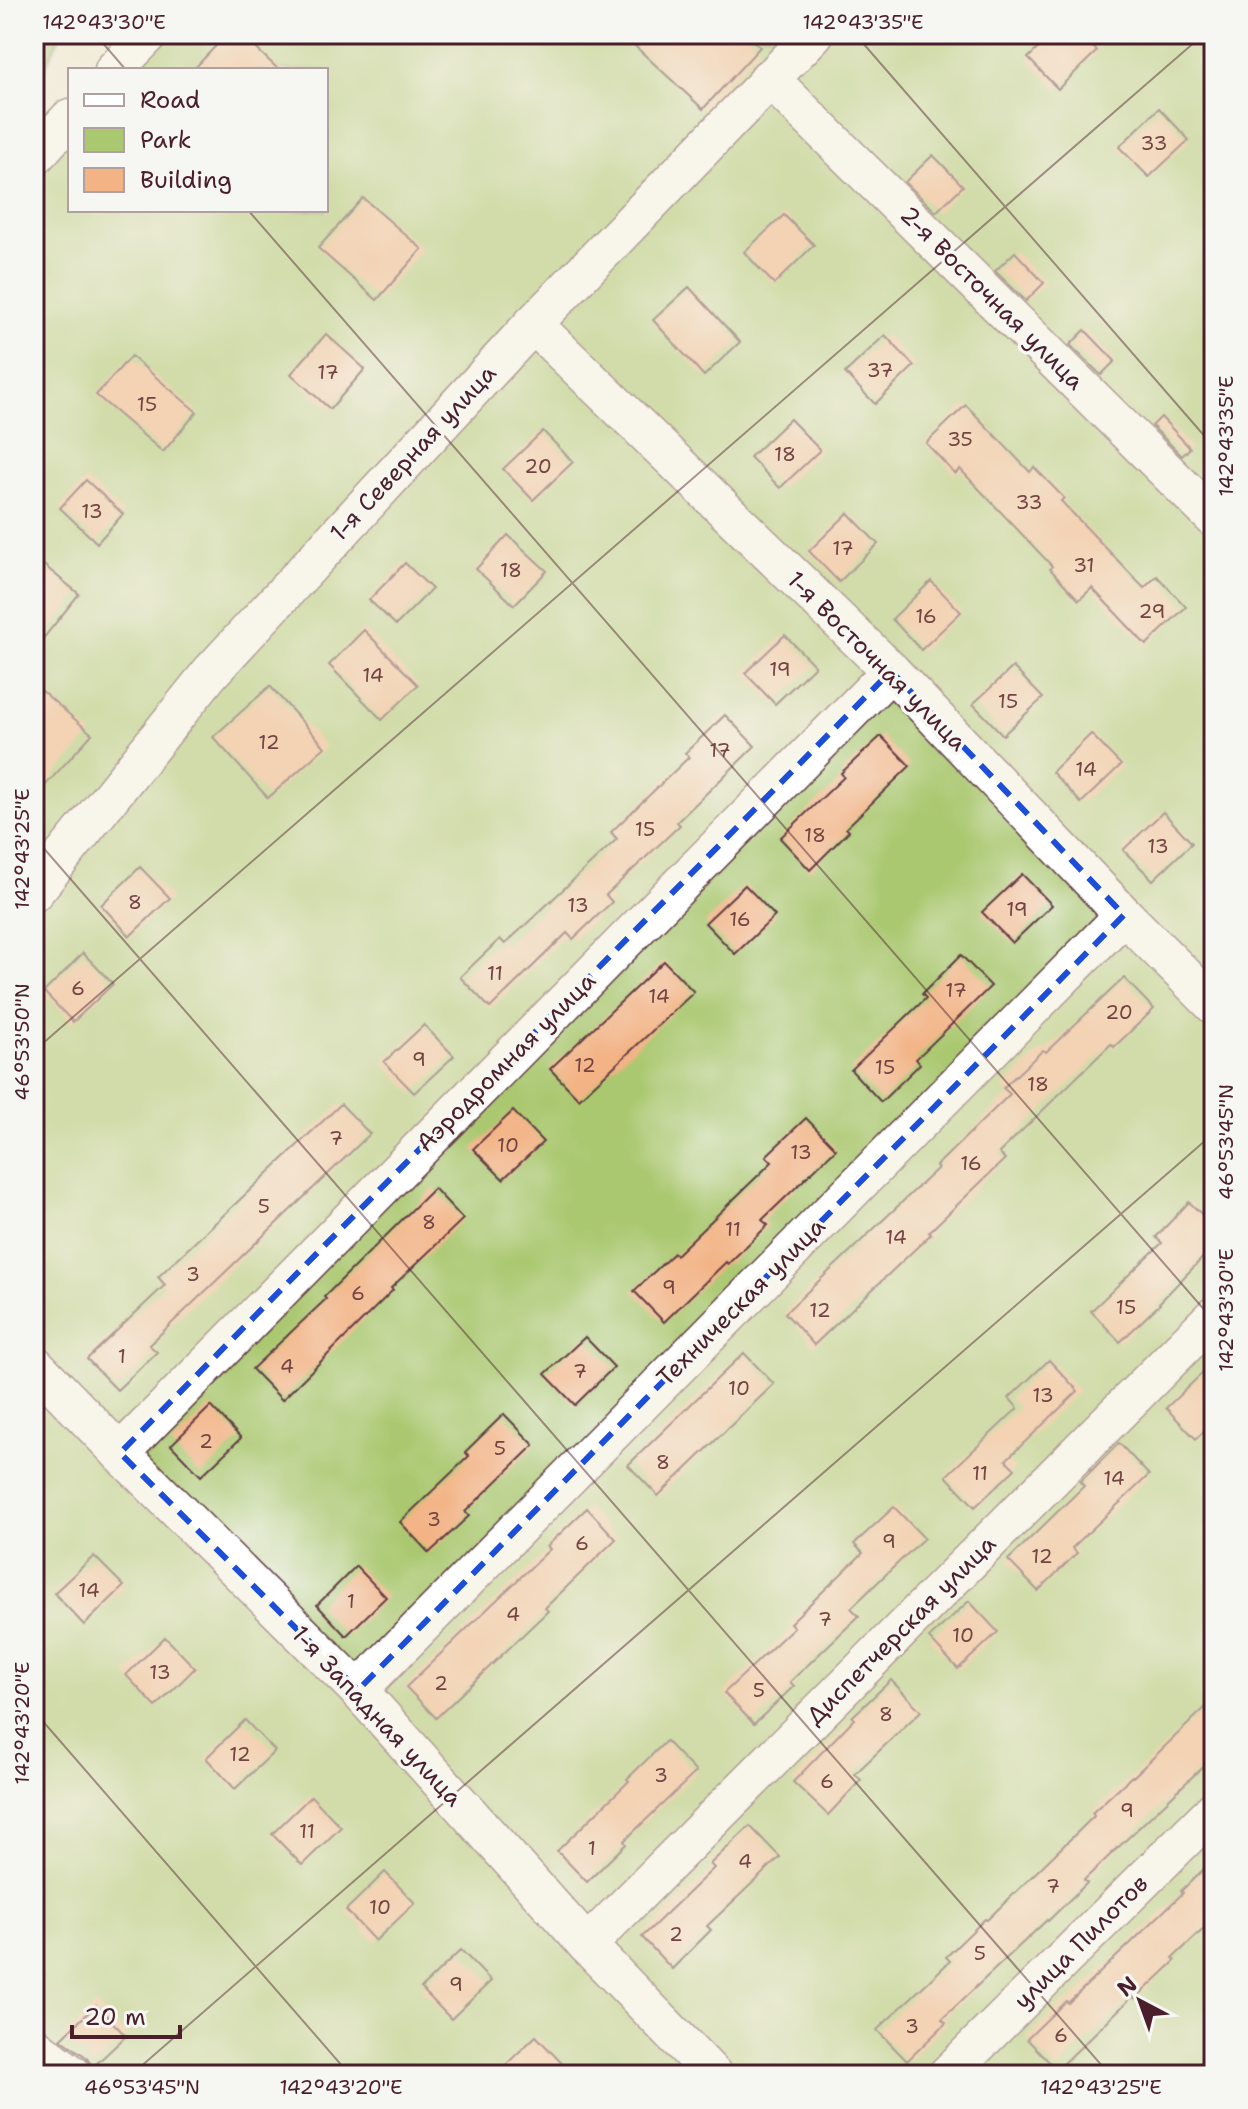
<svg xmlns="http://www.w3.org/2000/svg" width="1248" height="2109" viewBox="0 0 1248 2109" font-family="'Shantell Sans',sans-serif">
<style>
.green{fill:#aac86f;stroke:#7a744d;stroke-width:2}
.building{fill:#f3b385}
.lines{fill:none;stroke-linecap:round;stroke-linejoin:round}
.minor-casing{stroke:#633e45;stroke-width:41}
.minor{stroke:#fff;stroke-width:38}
.marked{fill:none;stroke:#1d4ed8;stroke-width:6;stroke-dasharray:16 10;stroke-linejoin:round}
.ticks{fill:none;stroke:#4a1f2b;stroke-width:2;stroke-opacity:0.45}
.labels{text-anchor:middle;stroke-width:7;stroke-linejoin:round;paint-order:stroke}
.number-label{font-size:20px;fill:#744442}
.street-label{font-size:24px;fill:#4a1f2b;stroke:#f6f6f2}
.neatline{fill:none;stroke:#4a1f2b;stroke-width:3}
.ticks-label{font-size:20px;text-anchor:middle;fill:#4a1f2b}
</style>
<rect width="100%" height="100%" fill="#f6f6f2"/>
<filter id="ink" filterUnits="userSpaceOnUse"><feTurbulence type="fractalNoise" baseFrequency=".0125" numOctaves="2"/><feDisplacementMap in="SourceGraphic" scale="16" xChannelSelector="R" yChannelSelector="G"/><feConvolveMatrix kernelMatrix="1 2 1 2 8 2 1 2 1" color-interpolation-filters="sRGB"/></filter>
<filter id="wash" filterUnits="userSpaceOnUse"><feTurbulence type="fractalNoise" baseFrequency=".006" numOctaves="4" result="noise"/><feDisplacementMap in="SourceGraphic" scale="32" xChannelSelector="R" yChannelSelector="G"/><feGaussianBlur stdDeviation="1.8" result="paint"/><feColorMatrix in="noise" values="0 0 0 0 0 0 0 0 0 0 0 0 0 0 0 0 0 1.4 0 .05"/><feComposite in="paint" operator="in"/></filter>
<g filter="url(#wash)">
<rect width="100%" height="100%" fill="#f2ecda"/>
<g class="green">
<path d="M34,34H61L42,74L34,82Z"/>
<path d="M151,34H1214V2075H38L34,2072V152L70,112V210H326V70H113Z"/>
</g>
<g id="blocks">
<g class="building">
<path d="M227,34H241L279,70H193Z"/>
<path d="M622,34H746L760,47L703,109Z"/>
<path d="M1053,34H1081L1097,51L1058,89L1028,58Z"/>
<path d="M1159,108L1189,140L1149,177L1119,147Z"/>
<path d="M933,155L963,186L936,212L905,182Z"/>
<path d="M363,198L422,249L377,300L318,248Z"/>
<path d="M784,215L814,245L774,284L744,252Z"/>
<path d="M1015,252L1044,283L1026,301L995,271Z"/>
<path d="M689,287L740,342L704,376L653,320Z"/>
<path d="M1085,330L1115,361L1101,375L1070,345Z"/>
<path d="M326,334L365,369L330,409L291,374Z"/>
<path d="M885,335L914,366L875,404L845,373Z"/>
<path d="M131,356L197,412L163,452L96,395Z"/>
<path d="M966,405L1030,472L1034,467L1064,498L1061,501L1144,588L1157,576L1186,607L1146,645L1092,588L1079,600L1050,569L1052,566L960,469L955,474L926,443Z"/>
<path d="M1161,417L1190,448L1182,456L1152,426Z"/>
<path d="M790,419L820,450L780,488L750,457Z"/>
<path d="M543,431L573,462L533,500L503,469Z"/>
<path d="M86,480L123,514L97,543L60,508Z"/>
<path d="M848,513L878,544L839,582L809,551Z"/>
<path d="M508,535L547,571L514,605L476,569Z"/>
<path d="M34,557L79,594L34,650Z"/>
<path d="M405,563L432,589L396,625L369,600Z"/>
<path d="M931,581L961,612L921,650L892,619Z"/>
<path d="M364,630L418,685L382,720L329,665Z"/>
<path d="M785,635L815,666L775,704L745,673Z"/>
<path d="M1013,667L1043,698L1003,735L973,704Z"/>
<path d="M34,684L92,734L34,798Z"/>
<path d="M270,686L325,747L268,798L213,737Z"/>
<path d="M725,715L755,746L677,822L680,825L606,895L612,902L573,939L567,933L490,1008L460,977L500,939L505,944L617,839L611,832L689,757L685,753Z"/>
<path d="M1091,734L1121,765L1081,803L1052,772Z"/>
<path d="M881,736L910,766L846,828L849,831L810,870L780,838L844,777L841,773Z"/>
<path d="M1163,812L1192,843L1153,880L1123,850Z"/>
<path d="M140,867L170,898L130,936L101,905Z"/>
<path d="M1022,874L1052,905L1012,943L982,912Z"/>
<path d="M745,885L775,916L735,954L705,923Z"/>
<path d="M83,953L113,984L73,1022L44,992Z"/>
<path d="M961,955L991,986L916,1059L920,1064L881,1102L851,1070L926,998L922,994Z"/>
<path d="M664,961L694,992L579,1099L550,1069Z"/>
<path d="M1124,978L1154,1009L1114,1047L1111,1044L999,1153L1005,1159L929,1232L931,1234L814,1345L785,1313L938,1168L936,1166L1010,1094L1003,1088L1043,1050L1046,1052Z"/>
<path d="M424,1025L454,1056L414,1093L384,1062Z"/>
<path d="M341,1104L370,1134L149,1345L157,1352L117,1390L87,1359L165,1285L158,1277Z"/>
<path d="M513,1111L543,1142L503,1179L473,1149Z"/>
<path d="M806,1118L836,1149L762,1220L768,1225L728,1264L726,1262L664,1322L634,1291L674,1253L676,1255L772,1162L766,1156Z"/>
<path d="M434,1188L463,1219L391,1288L393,1290L282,1400L252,1369L326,1299L324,1297Z"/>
<path d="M1189,1202L1214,1226V1246L1159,1303L1160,1304L1120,1342L1091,1311L1162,1243L1156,1237Z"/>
<path d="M585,1337L614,1367L575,1405L545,1374Z"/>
<path d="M744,1353L774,1384L658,1496L628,1465Z"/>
<path d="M1049,1360L1078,1391L1006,1460L1015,1469L975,1507L946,1476L1018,1408L1009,1398Z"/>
<path d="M1214,1362V1421L1196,1439L1166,1408Z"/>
<path d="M211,1406L241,1438L201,1476L171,1445Z"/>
<path d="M504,1414L534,1445L465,1512L469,1516L429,1553L400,1522L469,1456L465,1452Z"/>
<path d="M1119,1443L1149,1475L1072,1548L1077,1553L1038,1591L1008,1560L1084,1486L1080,1482Z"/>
<path d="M894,1507L924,1538L851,1608L859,1616L790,1682L794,1686L754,1724L724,1693L794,1627L790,1623L863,1553L854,1544Z"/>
<path d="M587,1508L616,1539L545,1608L548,1611L436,1718L406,1687L550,1549L547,1546Z"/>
<path d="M94,1556L124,1586L84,1625L54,1593Z"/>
<path d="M356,1566L386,1597L346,1636L317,1605Z"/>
<path d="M969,1601L998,1632L958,1669L929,1638Z"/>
<path d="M165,1637L195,1668L156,1707L126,1675Z"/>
<path d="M891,1680L921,1711L855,1774L861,1780L828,1815L793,1782L854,1719L852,1717Z"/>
<path d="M1214,1699V1756L1084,1880L1087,1883L1048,1921L1047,1920L942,2019L946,2023L907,2061L877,2030L950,1961L946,1957L985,1919L987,1920L1094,1816L1092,1813L1132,1776L1133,1777Z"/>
<path d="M245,1720L275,1751L235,1789L206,1758Z"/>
<path d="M666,1741L696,1772L624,1841L626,1844L587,1882L557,1851L629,1781L627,1779Z"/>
<path d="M311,1796L341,1827L302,1865L272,1834Z"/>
<path d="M750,1826L780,1857L707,1926L711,1930L672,1969L642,1937L714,1868L710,1864Z"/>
<path d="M1214,1859V1925L1211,1922L1173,1958L1175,1961L1135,1999L1133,1996L1057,2070L1027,2039L1066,2001L1068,2003L1183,1893L1181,1891Z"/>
<path d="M385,1872L415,1903L375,1941L346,1910Z"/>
<path d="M461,1950L491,1981L451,2019L421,1988Z"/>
<path d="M96,2005L126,2036L93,2067L86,2057L61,2039Z"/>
<path d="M536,2036L573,2075H495Z"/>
</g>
</g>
</g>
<g filter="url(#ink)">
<use href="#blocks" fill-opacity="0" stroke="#633e45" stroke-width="2"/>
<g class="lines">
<defs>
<g id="minor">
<path d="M114,70L149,34"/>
<path d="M769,78L1214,518"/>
<path d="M34,157L70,118"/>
<path d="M533,324L891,671L1124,915L1214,1005"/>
<path d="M34,892L210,673L533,324L814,34"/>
<path d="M34,1364L120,1453L358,1690L587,1945L713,2075"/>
<path d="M120,1453L891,671"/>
<path d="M358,1690L1124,915"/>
<path d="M587,1945L1214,1316"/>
<path d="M34,2046L73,2075"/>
<path d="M947,2075L1214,1810"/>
</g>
</defs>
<use href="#minor" class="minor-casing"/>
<use href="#minor" class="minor"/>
</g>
</g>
<path d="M0 0H1248V2109H0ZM891,671L1124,915L358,1690L120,1453Z" fill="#f2ecda" fill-opacity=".55" fill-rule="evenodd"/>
<path class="marked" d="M891,671L1124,915L358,1690L120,1453Z"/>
<path class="ticks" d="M95,34L126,70M855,34L1214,447M248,210L1214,1321M34,837L1110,2075M34,1051L1204,34M34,1711L350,2075M131,2075L1214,1133"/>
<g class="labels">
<g class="number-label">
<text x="1154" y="150">33</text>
<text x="880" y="377">37</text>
<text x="328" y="379">17</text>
<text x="147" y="411">15</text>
<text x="960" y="446">35</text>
<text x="785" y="461">18</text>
<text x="538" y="473">20</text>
<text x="1029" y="509">33</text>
<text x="92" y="518">13</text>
<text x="843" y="555">17</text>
<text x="1084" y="572">31</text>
<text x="511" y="577">18</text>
<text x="1152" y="618">29</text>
<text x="926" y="623">16</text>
<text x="780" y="676">19</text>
<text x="373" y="682">14</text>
<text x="1008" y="708">15</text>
<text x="269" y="749">12</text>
<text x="720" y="757">17</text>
<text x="1086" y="776">14</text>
<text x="645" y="836">15</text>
<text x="815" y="842">18</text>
<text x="1158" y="853">13</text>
<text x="135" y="909">8</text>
<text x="578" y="912">13</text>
<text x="1017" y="916">19</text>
<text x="740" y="926">16</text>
<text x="495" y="980">11</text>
<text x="78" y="995">6</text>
<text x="956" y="997">17</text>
<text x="659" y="1003">14</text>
<text x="1119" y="1019">20</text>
<text x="419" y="1066">9</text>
<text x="585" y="1072">12</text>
<text x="885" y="1074">15</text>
<text x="1038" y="1091">18</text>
<text x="336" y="1145">7</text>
<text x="508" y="1152">10</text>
<text x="801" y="1159">13</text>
<text x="971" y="1170">16</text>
<text x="264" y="1213">5</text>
<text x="429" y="1229">8</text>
<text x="733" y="1236">11</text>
<text x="896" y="1244">14</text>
<text x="193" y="1281">3</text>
<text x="669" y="1294">9</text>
<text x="358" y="1300">6</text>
<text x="1126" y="1314">15</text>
<text x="820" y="1317">12</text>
<text x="122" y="1363">1</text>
<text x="287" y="1373">4</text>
<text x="580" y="1378">7</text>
<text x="739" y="1395">10</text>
<text x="1043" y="1402">13</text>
<text x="206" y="1448">2</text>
<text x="500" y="1455">5</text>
<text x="663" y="1469">8</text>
<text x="980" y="1480">11</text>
<text x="1114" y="1485">14</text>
<text x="434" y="1526">3</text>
<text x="889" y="1548">9</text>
<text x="582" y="1550">6</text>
<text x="1042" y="1563">12</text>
<text x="89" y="1597">14</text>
<text x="351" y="1608">1</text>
<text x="513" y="1621">4</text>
<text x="825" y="1626">7</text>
<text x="963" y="1642">10</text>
<text x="160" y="1679">13</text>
<text x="441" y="1690">2</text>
<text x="759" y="1697">5</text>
<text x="886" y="1721">8</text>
<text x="240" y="1761">12</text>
<text x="661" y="1782">3</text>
<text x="827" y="1788">6</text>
<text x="1127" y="1817">9</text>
<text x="307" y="1838">11</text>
<text x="592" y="1855">1</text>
<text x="745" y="1868">4</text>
<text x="1053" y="1893">7</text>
<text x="380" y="1914">10</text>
<text x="676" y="1941">2</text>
<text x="980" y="1960">5</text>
<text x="456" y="1991">9</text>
<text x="912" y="2033">3</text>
<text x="1061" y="2042">6</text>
</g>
<g class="street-label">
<text transform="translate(992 298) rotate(45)" y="8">2-я Восточная улица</text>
<text transform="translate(413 453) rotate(-47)" y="8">1-я Северная улица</text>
<text transform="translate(877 661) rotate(45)" y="8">1-я Восточная улица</text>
<text transform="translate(506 1062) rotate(-45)" y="8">Аэродромная улица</text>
<text transform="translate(741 1302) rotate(-45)" y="8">Техническая улица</text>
<text transform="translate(901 1630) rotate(-45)" y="8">Диспетчерская улица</text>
<text transform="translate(377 1716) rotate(47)" y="8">1-я Западная улица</text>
<text transform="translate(1081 1942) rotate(-45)" y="8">улица Пилотов</text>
</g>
</g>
<rect width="1248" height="2109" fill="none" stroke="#f6f6f2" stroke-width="88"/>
<rect x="68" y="68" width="260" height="144" fill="#f6f6f2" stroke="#b1a0a2" stroke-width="2"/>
<rect x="84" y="94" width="40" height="12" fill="#ffffff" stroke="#b1a0a2" stroke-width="2"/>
<text x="140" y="108" font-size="24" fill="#4a1f2b">Road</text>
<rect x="84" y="128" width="40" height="24" fill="#aac86f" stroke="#b1a0a2" stroke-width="2"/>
<text x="140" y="148" font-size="24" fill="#4a1f2b">Park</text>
<rect x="84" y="168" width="40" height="24" fill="#f3b385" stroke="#b1a0a2" stroke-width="2"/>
<text x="140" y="188" font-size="24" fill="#4a1f2b">Building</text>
<g transform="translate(1140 2001) rotate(319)" stroke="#f6f6f2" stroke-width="6" paint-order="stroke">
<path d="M0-6L14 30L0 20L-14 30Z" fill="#4a1f2b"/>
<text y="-12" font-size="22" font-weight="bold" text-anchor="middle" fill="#4a1f2b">N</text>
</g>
<path d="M72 2025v12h108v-12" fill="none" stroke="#4a1f2b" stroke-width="4"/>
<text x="84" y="2025" font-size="24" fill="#4a1f2b" stroke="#f6f6f2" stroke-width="6" paint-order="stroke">20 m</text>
<rect x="44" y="44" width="1160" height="2021" class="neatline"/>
<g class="ticks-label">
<text x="104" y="29">142°43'30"E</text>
<text x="863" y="29">142°43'35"E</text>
<text transform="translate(1226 436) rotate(-90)" y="7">142°43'35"E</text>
<text transform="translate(22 849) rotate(-90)" y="7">142°43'25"E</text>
<text transform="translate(22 1042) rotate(-90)" y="7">46°53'50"N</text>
<text transform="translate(1226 1142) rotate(-90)" y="7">46°53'45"N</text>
<text transform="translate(1226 1310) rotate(-90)" y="7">142°43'30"E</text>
<text transform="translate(22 1723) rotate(-90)" y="7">142°43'20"E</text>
<text x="142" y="2094">46°53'45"N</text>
<text x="341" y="2094">142°43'20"E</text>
<text x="1101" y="2094">142°43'25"E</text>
</g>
</svg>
